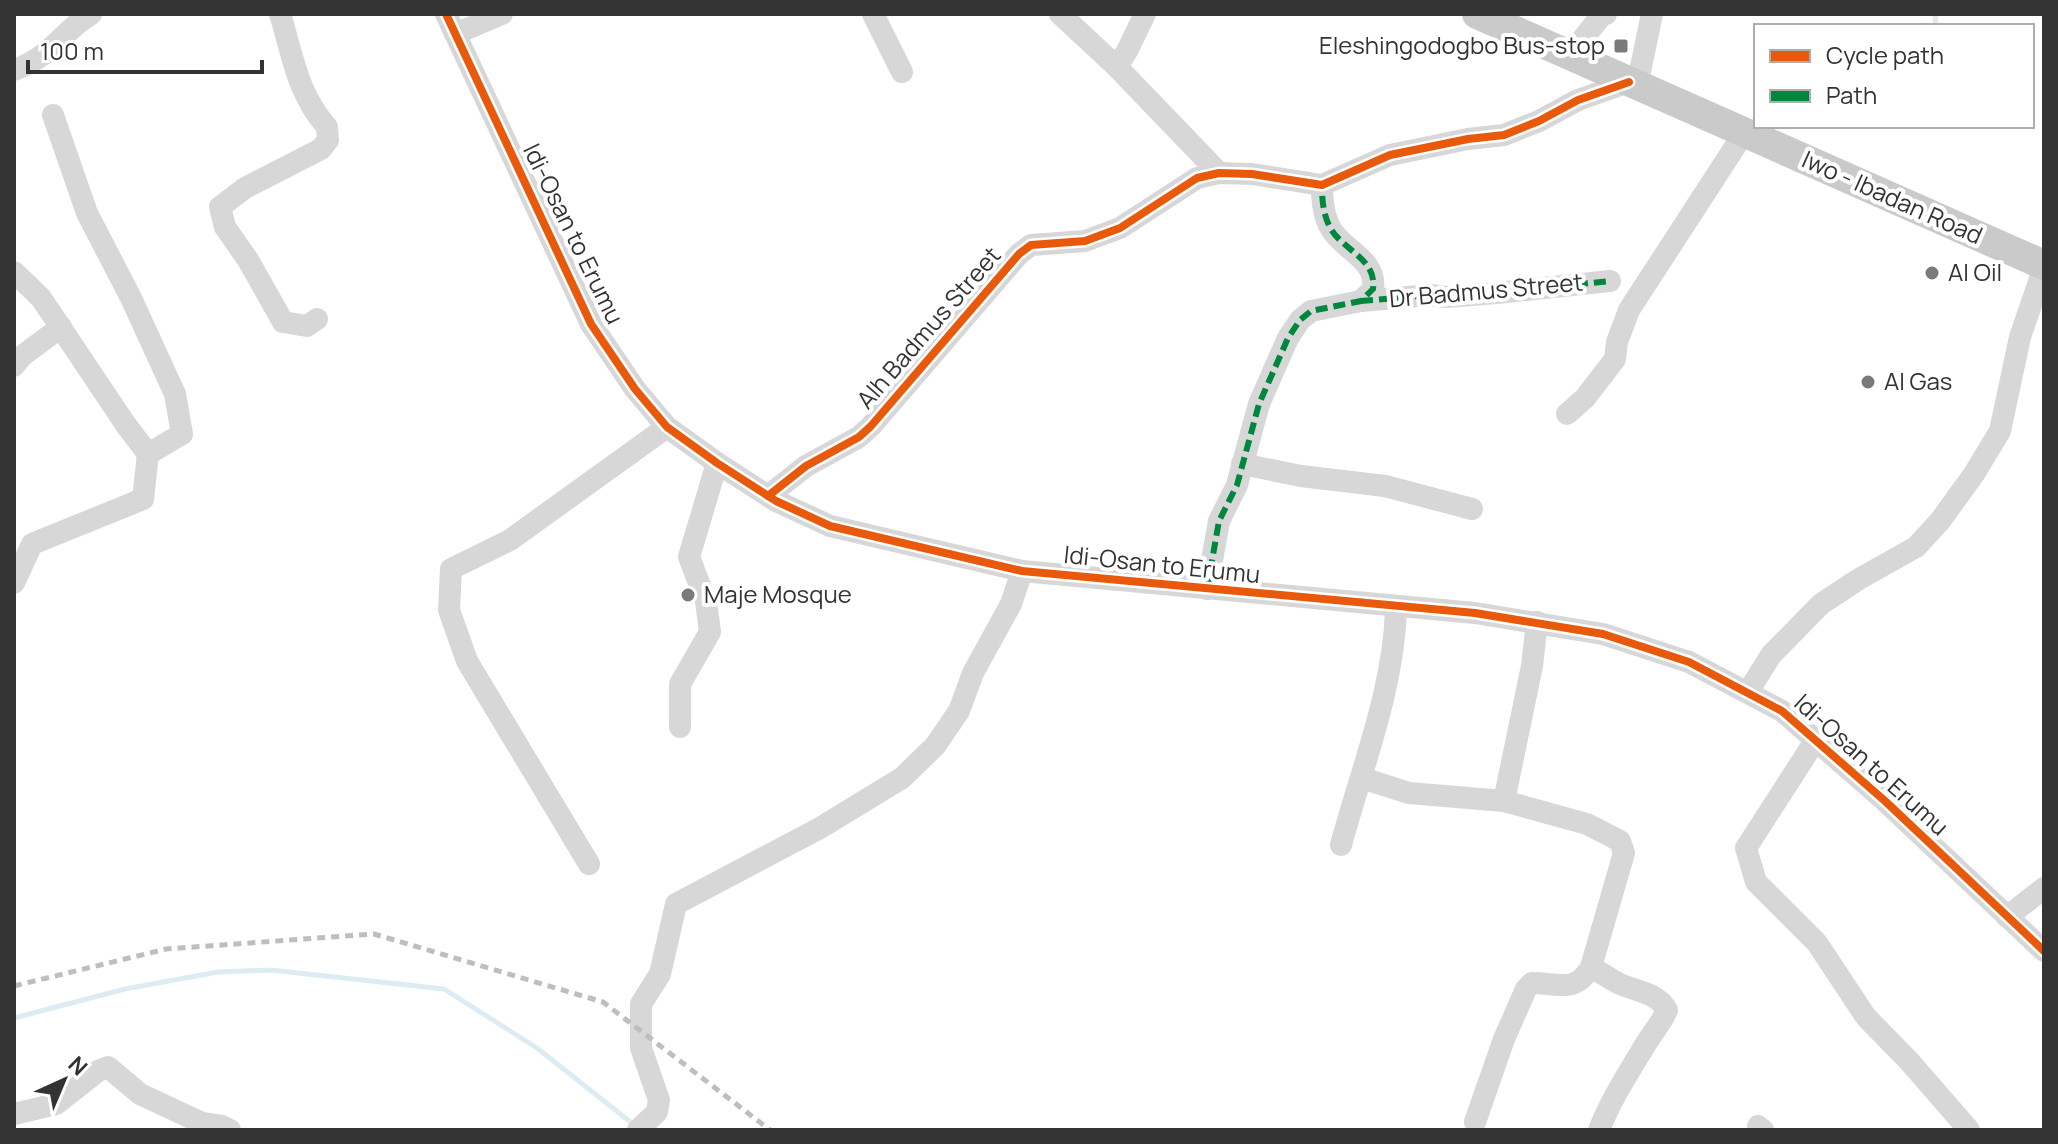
<svg xmlns="http://www.w3.org/2000/svg" width="2058" height="1144" viewBox="0 0 2058 1144" font-family="Manrope,sans-serif">
<style>
.lines{fill:none;stroke-linecap:round;stroke-linejoin:round}
.stream{stroke:#ddebf3;stroke-width:5}
.minor{stroke:#d7d7d7;stroke-width:22}
.major{stroke:#cacaca;stroke-width:30}
.rail{stroke:#bebebe;stroke-width:5;stroke-dasharray:8 6;stroke-linecap:butt}
.quiet{stroke:#00873e;stroke-width:6;stroke-dasharray:12 6;stroke-linecap:butt}
.cycleway-casing{stroke:#fff;stroke-width:13}
.cycleway{stroke:#e8590c;stroke-width:8}
.poi-dot{fill:#7a7a7a;stroke:#fff;stroke-width:3}
.labels{text-anchor:middle;stroke-width:8;stroke-linejoin:round;paint-order:stroke}
.poi-label{font-size:24px;fill:#333;stroke:#fff;text-anchor:start}
.street-label{font-size:24px;fill:#333;stroke:#fff}
</style>
<rect width="100%" height="100%" fill="#fff"/>
<g class="lines">
<g class="stream">
<path d="M1935,14L1936,26"/>
<path d="M14,1018L125,989L218,972L271,970L444,989L537,1048L633,1124"/>
</g>
<g class="minor">
<path d="M280,14C293,56 297,93 327,127L328,140L321,149L245,188L220,207L225,227L248,260L283,322L307,326L317,319"/>
<path d="M446,14L591,324L635,389L667,427L717,463L776,501L830,526L1022,571L1475,613L1603,634L1689,662L1782,711L1885,801L2044,951"/>
<path d="M873,14L902,72"/>
<path d="M1060,14L1117,67L1219,173"/>
<path d="M455,34L502,14"/>
<path d="M1569,56L1602,15L1606,14"/>
<path d="M1117,67L1127,51L1145,14"/>
<path d="M14,70C54,55 60,33 91,14"/>
<path d="M1637,86L1652,14"/>
<path d="M14,272L41,298L126,425L148,454L182,434L175,394L131,298L87,213L53,115"/>
<path d="M1361,301L1430,295L1446,297L1497,293L1610,281"/>
<path d="M14,366L22,356L61,327"/>
<path d="M1567,414L1585,398L1615,359L1617,342L1629,310L1744,133"/>
<path d="M1242,464L1301,476L1385,486L1472,509"/>
<path d="M768,496L806,466L859,437L871,426L1019,254L1031,245L1085,241L1120,228L1197,178L1219,173L1252,174L1322,185L1390,155L1468,139L1504,135L1539,121L1578,100L1629,82"/>
<path d="M14,583L32,544L143,499L148,454"/>
<path d="M1207,589L1219,521L1237,485L1259,404L1288,338L1300,320L1311,311L1361,301L1373,289C1377,259 1344,251 1331,229C1323,215 1322,200 1322,185"/>
<path d="M1748,692L1771,655L1821,604L1859,579L1916,547L1940,521L1974,474L2000,431L2020,337L2044,267"/>
<path d="M680,727V684L710,632L706,601L689,557L717,463"/>
<path d="M1815,741L1746,848L1756,882L1817,943L1866,1017L1909,1061L1969,1130"/>
<path d="M1362,778L1409,793L1504,801L1587,824L1620,841L1624,853L1591,967C1575,994 1559,983 1532,983L1526,989L1504,1039L1475,1122"/>
<path d="M1504,801L1532,666L1537,622"/>
<path d="M1341,845C1362,767 1394,689 1396,608"/>
<path d="M589,864L467,661L449,610L451,569L510,540L667,427"/>
<path d="M2007,917L2044,888"/>
<path d="M1591,967C1600,972 1610,979 1620,984C1636,991 1658,993 1667,1010C1662,1022 1654,1031 1647,1042C1630,1070 1611,1099 1599,1130"/>
<path d="M14,1114L56,1104L98,1071L108,1067L140,1094L202,1123L222,1126L230,1130"/>
<path d="M1758,1126L1763,1130"/>
<path d="M638,1130L657,1112L659,1100L641,1048V1004L660,974L676,904L820,828L902,778L935,746L959,711L973,673L1011,604L1022,571"/>
</g>
<path class="major" d="M1477,14L2044,265"/>
<path class="rail" d="M14,986L166,949L374,934L603,1002L770,1130"/>
<g class="quiet">
<path d="M1361,301L1430,295L1446,297L1497,293L1610,281"/>
<path d="M1207,589L1219,521L1237,485L1259,404L1288,338L1300,320L1311,311L1361,301L1373,289C1377,259 1344,251 1331,229C1323,215 1322,200 1322,185"/>
</g>
<defs>
<g id="cycleway">
<path d="M446,14L591,324L635,389L667,427L717,463L776,501L830,526L1022,571L1475,613L1603,634L1689,662L1782,711L1885,801L2044,951"/>
<path d="M768,496L806,466L859,437L871,426L1019,254L1031,245L1085,241L1120,228L1197,178L1219,173L1252,174L1322,185L1390,155L1468,139L1504,135L1539,121L1578,100L1629,82"/>
</g>
</defs>
<use href="#cycleway" class="cycleway-casing"/>
<use href="#cycleway" class="cycleway"/>
</g>
<g class="poi-dot">
<rect x="1613" y="38" width="16" height="16" rx="4"/>
<circle cx="1932" cy="273" r="8"/>
<circle cx="1868" cy="382" r="8"/>
<circle cx="688" cy="595" r="8"/>
</g>
<g class="labels">
<g class="poi-label">
<text x="1605" y="54" text-anchor="end">Eleshingodogbo Bus-stop</text>
<text x="1948" y="281">Al Oil</text>
<text x="1884" y="390">Al Gas</text>
<text x="704" y="603">Maje Mosque</text>
</g>
<g class="street-label">
<text transform="translate(1892 198) rotate(24)" y="8">Iwo - Ibadan Road</text>
<text transform="translate(573 234) rotate(64)" y="8">Idi-Osan to Erumu</text>
<text transform="translate(1486 291) rotate(-5)" y="8">Dr Badmus Street</text>
<text transform="translate(929 328) rotate(-49)" y="8">Alh Badmus Street</text>
<text transform="translate(1162 565) rotate(6)" y="8">Idi-Osan to Erumu</text>
<text transform="translate(1871 765) rotate(42)" y="8">Idi-Osan to Erumu</text>
</g>
</g>
<rect width="2058" height="1144" fill="none" stroke="#333333" stroke-width="32"/>
<rect x="1754" y="24" width="280" height="104" fill="#ffffff" stroke="#adadad" stroke-width="2"/>
<rect x="1770" y="50" width="40" height="12" fill="#e8590c" stroke="#adadad" stroke-width="2"/>
<text x="1826" y="64" font-size="24" fill="#333333">Cycle path</text>
<rect x="1770" y="90" width="40" height="12" fill="#00873e" stroke="#adadad" stroke-width="2"/>
<text x="1826" y="104" font-size="24" fill="#333333">Path</text>
<g transform="translate(64 1080) rotate(44)" stroke="#ffffff" stroke-width="6" paint-order="stroke">
<path d="M0-6L14 30L0 20L-14 30Z" fill="#333333"/>
<text y="-12" font-size="22" font-weight="bold" text-anchor="middle" fill="#333333">N</text>
</g>
<path d="M28 60v12h234v-12" fill="none" stroke="#333333" stroke-width="4"/>
<text x="40" y="60" font-size="24" fill="#333333" stroke="#ffffff" stroke-width="6" paint-order="stroke">100 m</text>
</svg>
